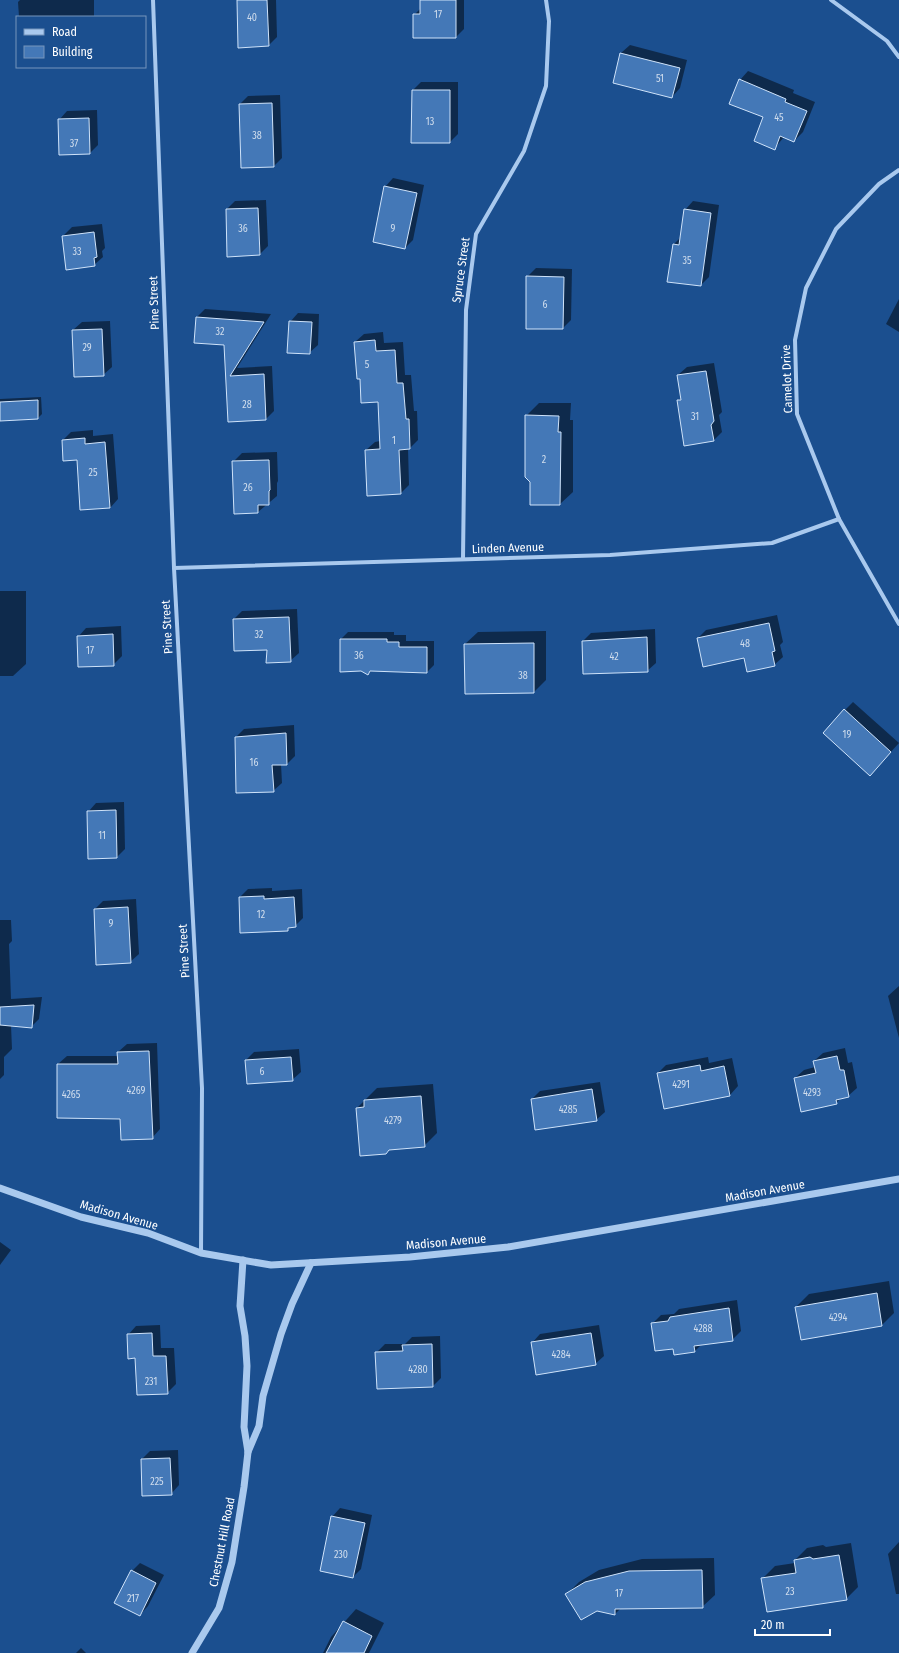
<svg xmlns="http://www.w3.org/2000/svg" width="899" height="1653" viewBox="0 0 899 1653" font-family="'Fira Sans Condensed',sans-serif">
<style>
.shadow{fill:#0007}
.building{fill:#4478b7;stroke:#cfe3fa}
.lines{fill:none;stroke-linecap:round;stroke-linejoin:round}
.minor{stroke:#a9c9ee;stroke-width:4}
.tertiary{stroke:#a9c9ee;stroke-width:7}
.labels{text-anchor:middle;stroke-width:3;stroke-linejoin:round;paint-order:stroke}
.number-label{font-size:10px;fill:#d0dded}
.street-label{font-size:12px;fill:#fff;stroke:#1b4f8f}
</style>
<rect width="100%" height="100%" fill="#1b4f8f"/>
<g class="shadow">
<path d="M20,0H94V17H19L18,2Z"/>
<path d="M238,0H276L277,37L269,45Z"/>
<path d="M421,0H464V29L456,37L414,15L421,8Z"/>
<path d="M630,45L687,60L680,88L672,97L614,82L621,53Z"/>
<path d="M748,71L794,90L793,93L815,102L803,132L794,141L784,137L774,149L765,117L740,80Z"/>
<path d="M421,82H458V134L450,142L413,90Z"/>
<path d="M280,95L282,158L274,166L242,167L240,104L248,96Z"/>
<path d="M97,110L98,145L90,153L59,120L67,111Z"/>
<path d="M393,178L424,185L413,240L405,248L385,187Z"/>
<path d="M266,200L268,246L260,254L227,209L235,201Z"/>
<path d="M693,201L719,205L709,277L701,285L673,245L681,237L685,210Z"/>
<path d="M102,224L105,248L102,251L103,257L94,265L63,236L72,227Z"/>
<path d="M536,268L572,269L571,320L563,328L527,277Z"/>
<path d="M899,299V332L886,324Z"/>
<path d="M205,309L271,314L237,368L272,366L274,411L266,419L229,421L225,344L197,317Z"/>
<path d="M298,313L319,314L318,345L309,353L290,322Z"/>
<path d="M110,321L112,367L103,375L73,330L82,322Z"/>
<path d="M383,332L384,343L403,342L405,375H411L414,411H417L418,440L410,448H408L409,485L401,493L368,495L366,450L375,442L380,441L379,401L361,378L355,342L364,334Z"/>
<path d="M714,363L722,412L719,415L722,432L714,440L678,401L682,397L678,375L687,367Z"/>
<path d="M41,397L42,414L38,418L0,420V399Z"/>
<path d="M539,403H571L570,420H573V492L560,504H531L526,416Z"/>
<path d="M93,430V436L113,434L118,499L110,508L63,440L71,432Z"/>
<path d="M277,452L278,481L277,483V496L258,512L233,462L242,453Z"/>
<path d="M0,591H26V664L13,676H0Z"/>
<path d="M297,609L299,653L290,661L234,619L242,611Z"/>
<path d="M777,615L783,642L780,645L783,657L774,665L745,657L698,638L706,630Z"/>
<path d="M121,626L122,656L113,665L78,637L86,628Z"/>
<path d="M655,629L656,663L647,671L583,641L591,633Z"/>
<path d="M546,631V680L534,692L465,644L478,632Z"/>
<path d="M348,632H394V635H406V641H434V665L427,672L372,670L368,674L341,639Z"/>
<path d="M853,702L899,743L878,766L845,710Z"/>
<path d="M294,725L295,756L287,764H281L282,783L273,791L236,737L244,729Z"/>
<path d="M124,802L125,849L117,857L88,812L96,803Z"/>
<path d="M272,888V891L302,889L303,918L295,926L290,927L287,930L240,897L248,889Z"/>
<path d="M136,899L139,954L130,962L95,909L103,901Z"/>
<path d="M0,920H11L12,941L9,944L11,999L42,997L39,1019L31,1027L11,1025L12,1049L4,1057V1075L0,1079Z"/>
<path d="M899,986V1038L888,996Z"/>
<path d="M157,1043L160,1129L152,1138L121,1118L58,1064L67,1056H119L118,1052L127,1044Z"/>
<path d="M845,1048L848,1063L852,1062L857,1088L848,1096L842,1097L836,1103L795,1078L804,1070L815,1067L814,1061L823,1053Z"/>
<path d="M299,1049L301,1072L292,1080L246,1060L254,1052Z"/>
<path d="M708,1057L709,1063L732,1058L738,1086L730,1095L665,1108L658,1073L666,1065Z"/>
<path d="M600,1082L605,1112L596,1120L536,1129L532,1099L540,1091Z"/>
<path d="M433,1084L437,1133L424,1146L357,1108L377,1088Z"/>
<path d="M0,1242L11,1250L0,1265Z"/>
<path d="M889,1281L894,1313L882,1325L802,1339L796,1307L809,1294Z"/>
<path d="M737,1300L741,1331L732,1340L702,1344L694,1352L674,1348L652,1324L661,1315L674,1314L679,1309Z"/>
<path d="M160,1325L161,1348H174L176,1384L167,1393L136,1357L128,1335L136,1326Z"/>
<path d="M599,1325L604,1356L595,1364L532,1343L540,1334Z"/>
<path d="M440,1336L441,1378L433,1386L376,1353L385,1344H405L412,1337Z"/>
<path d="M178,1450L179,1485L171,1494L142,1459L150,1451Z"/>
<path d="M340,1508L372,1515L361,1569L353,1577L332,1517Z"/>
<path d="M899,1542V1594H896L888,1554Z"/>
<path d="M851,1543L858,1587L846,1599L762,1579L775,1566L795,1563V1560L807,1548L823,1545L826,1547Z"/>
<path d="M714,1558L715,1595L702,1607L621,1608L615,1614L566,1595L579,1582L599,1570L642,1559Z"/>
<path d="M140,1563L164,1575L148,1606L140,1615L132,1571Z"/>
<path d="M356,1609L384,1623L369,1653H323L331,1637Z"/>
<path d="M81,1648L86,1653H76Z"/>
</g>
<g class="building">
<path d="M237,0H267L269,46L238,48Z"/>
<path d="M420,0H456V38H413V14H420Z"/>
<path d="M620,53L680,68L672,98L613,83Z"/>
<path d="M739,79L786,99L785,102L807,111L794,142L780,136L775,150L754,141L763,117L729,104Z"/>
<path d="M412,90H450V143H411Z"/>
<path d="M272,103L274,167L241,168L239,104Z"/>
<path d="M89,118L90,154L59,155L58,119Z"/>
<path d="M384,186L417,193L405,249L373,242Z"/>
<path d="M258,208L260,255L227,257L226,209Z"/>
<path d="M684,209L711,213L701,286L667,282L673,244L679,245Z"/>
<path d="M94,232L97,257L94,258L95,266L66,270L62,236Z"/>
<path d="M526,276L564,277L563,329H526Z"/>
<path d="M196,317L264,322L230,376L264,374L266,420L228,422L224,345L194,343Z"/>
<path d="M289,321L312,322L310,354L287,353Z"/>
<path d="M102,329L104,376L74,377L72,330Z"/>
<path d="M375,340L376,351L395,350L397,383H403L406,419H409L410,449L399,450L401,494L367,496L365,450L380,449L378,402L361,403L360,379H357L354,342Z"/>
<path d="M706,371L714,421L711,425L714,441L684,446L677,400H681L677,375Z"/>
<path d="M38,400V419L0,421V402Z"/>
<path d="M525,415L559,416L558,432H561L560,505H530V482L525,477Z"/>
<path d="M85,438V444L105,442L110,508L80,510L77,460L63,461L62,440Z"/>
<path d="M269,460L270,490L269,491V505H258V513L234,514L232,461Z"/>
<path d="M289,617L291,662L266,663L267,650L234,651L233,619Z"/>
<path d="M769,623L775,651L772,652L775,666L747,672L744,658L703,667L697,638Z"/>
<path d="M113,634L114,666L78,667L77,636Z"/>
<path d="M647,637L648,672L583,674L582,641Z"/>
<path d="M340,639H387V642H399V647H427V673L370,671L368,675L361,671L340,672Z"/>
<path d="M534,643V693L465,694L464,644Z"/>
<path d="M844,709L891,752L870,776L823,733Z"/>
<path d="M286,733L287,765H272L274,792L236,793L235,737Z"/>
<path d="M116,810L117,858L88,859L87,811Z"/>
<path d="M264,896V899L294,897L296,927L288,928V931L240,933L239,897Z"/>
<path d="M128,907L131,963L96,965L94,909Z"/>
<path d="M34,1005L32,1028L0,1025V1007Z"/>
<path d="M149,1051L153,1139L121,1140L120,1119L57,1118V1064H118L117,1052Z"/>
<path d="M837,1056L840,1070H844L849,1097L836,1100L837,1104L801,1112L794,1078L816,1073L813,1061Z"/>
<path d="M291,1057L293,1081L247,1084L245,1060Z"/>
<path d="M700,1065L701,1071L724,1066L730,1096L664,1109L657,1073Z"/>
<path d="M592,1089L597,1121L535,1130L531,1099Z"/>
<path d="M421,1096L425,1147L389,1150L386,1154L360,1156L356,1108L364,1107V1100Z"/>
<path d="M877,1293L882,1326L801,1340L795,1307Z"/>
<path d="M729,1308L733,1341L694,1346L695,1352L674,1355L673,1349L655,1351L651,1323L668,1321L670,1317Z"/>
<path d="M152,1333L153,1356H166L168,1394L137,1395L135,1358L128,1359L127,1334Z"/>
<path d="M591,1333L596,1365L536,1375L531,1342Z"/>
<path d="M432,1344L433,1387L377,1389L375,1352L403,1351L402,1345Z"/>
<path d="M170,1458L172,1495L142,1496L141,1459Z"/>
<path d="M331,1516L365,1523L353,1578L320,1571Z"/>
<path d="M839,1555L847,1600L767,1612L761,1578L796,1573L794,1560L810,1557L813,1559Z"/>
<path d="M131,1570L156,1583L140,1616L114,1603Z"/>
<path d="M702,1570L703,1608L615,1609V1615L597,1611L581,1620L565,1594L585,1582L629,1571Z"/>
<path d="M343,1621L372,1636L364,1653H326Z"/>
</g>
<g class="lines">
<g class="minor">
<path d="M153,0L174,568L202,1088L201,1253"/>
<path d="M831,0L887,41L899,57"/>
<path d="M899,170L879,184L836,229L806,288L795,340L797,414L839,519L899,624"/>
<path d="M463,559L466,310L476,234L524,151L546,86L549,21L546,0"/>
<path d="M174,568L610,555L772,543L839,519"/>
</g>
<g class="tertiary">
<path d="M0,1188L81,1217L148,1233L201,1253L271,1265L410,1257L508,1247L899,1179"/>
<path d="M248,1452L259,1426L263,1396L281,1334L292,1304L311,1263"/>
<path d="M192,1653L219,1608L232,1562L244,1487L248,1452L244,1427L247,1366L245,1336L240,1306L243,1260"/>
</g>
</g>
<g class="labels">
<g class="number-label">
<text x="438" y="18">17</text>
<text x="252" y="21">40</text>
<text x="660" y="82">51</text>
<text x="779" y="121">45</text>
<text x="430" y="125">13</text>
<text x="257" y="139">38</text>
<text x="74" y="147">37</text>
<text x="243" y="232">36</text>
<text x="393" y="232">9</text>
<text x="77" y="255">33</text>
<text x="687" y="264">35</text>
<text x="545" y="308">6</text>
<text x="220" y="335">32</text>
<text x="87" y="351">29</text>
<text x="367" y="368">5</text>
<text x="247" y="408">28</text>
<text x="695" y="420">31</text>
<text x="394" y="444">1</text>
<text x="544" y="463">2</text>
<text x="93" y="476">25</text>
<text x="248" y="491">26</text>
<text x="259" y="638">32</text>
<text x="745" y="647">48</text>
<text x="90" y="654">17</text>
<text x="359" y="659">36</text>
<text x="614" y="660">42</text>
<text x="523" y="679">38</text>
<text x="847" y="738">19</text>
<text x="254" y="766">16</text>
<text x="102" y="839">11</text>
<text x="261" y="918">12</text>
<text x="111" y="927">9</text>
<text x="262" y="1075">6</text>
<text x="681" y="1088">4291</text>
<text x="136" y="1094">4269</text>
<text x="812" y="1096">4293</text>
<text x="71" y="1098">4265</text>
<text x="568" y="1113">4285</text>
<text x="393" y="1124">4279</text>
<text x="838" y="1321">4294</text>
<text x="703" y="1332">4288</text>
<text x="561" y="1358">4284</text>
<text x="418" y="1373">4280</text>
<text x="151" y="1385">231</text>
<text x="157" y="1485">225</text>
<text x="341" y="1558">230</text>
<text x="790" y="1595">23</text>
<text x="619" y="1597">17</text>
<text x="133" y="1602">217</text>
</g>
<g class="street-label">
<text transform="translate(461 270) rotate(-82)" y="4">Spruce Street</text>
<text transform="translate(154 303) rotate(-92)" y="4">Pine Street</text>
<text transform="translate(787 379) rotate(-92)" y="4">Camelot Drive</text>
<text transform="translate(508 548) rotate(-2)" y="4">Linden Avenue</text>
<text transform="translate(167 627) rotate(-93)" y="4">Pine Street</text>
<text transform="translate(184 951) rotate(-93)" y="4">Pine Street</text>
<text transform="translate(765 1191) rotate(-10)" y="4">Madison Avenue</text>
<text transform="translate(119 1215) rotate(16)" y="4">Madison Avenue</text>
<text transform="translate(446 1242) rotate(-5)" y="4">Madison Avenue</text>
<text transform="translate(222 1542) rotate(-79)" y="4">Chestnut Hill Road</text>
</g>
</g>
<rect x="16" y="16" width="130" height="52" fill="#1b4f8f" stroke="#7695bc"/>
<rect x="24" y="29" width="20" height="6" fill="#a9c9ee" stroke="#7695bc"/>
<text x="52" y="36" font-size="12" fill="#ffffff">Road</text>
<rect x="24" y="46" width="20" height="12" fill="#4478b7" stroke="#7695bc"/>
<text x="52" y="56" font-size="12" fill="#ffffff">Building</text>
<path d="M755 1629v6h75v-6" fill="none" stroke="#ffffff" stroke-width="2"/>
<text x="761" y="1629" font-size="12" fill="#ffffff" stroke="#1b4f8f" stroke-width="3" paint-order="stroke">20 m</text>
</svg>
